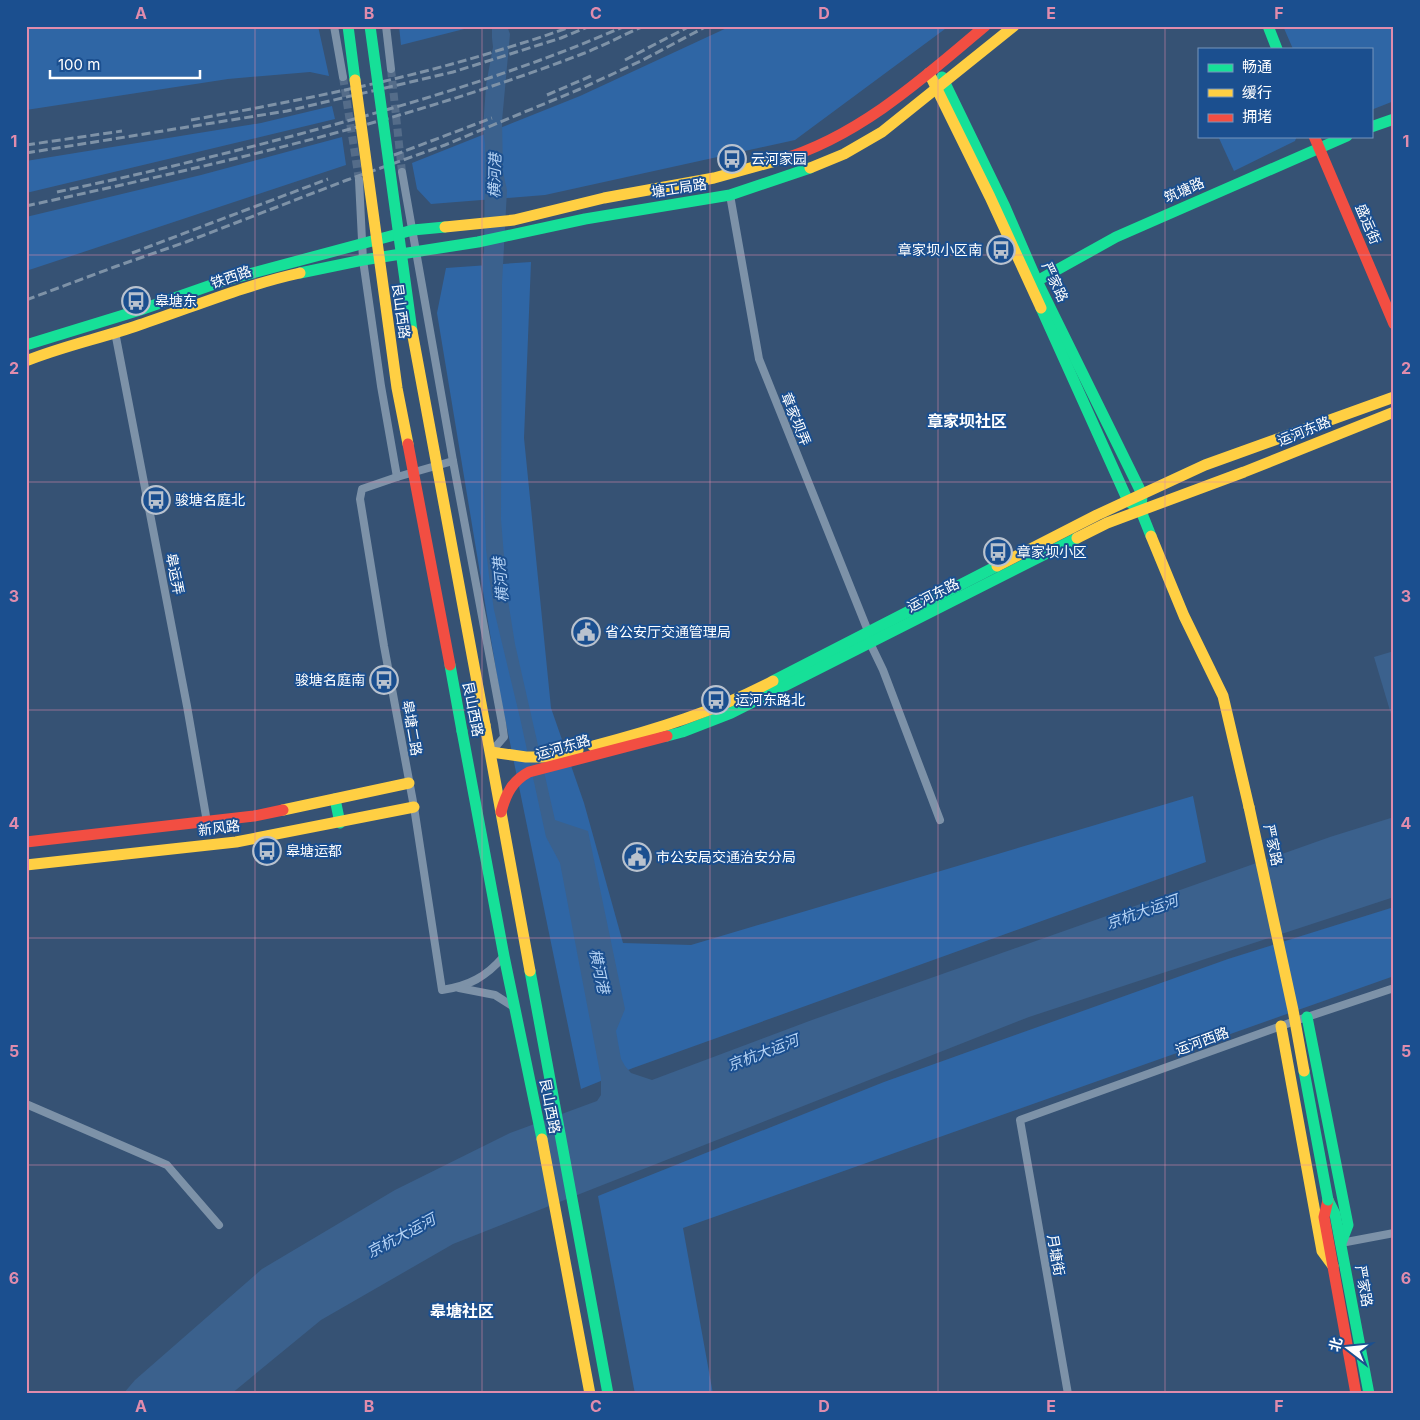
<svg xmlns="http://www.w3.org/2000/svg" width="1420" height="1420" viewBox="0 0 1420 1420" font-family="Inter,'Noto Sans SC',sans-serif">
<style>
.green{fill:#2f66a5}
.water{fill:#3b618d}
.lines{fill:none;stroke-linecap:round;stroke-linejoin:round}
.street-tunnel{stroke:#546c89;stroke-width:8;stroke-dasharray:8 4;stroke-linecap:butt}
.street{stroke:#7d92a8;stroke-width:8}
.fast{stroke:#16e098;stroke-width:11}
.slow{stroke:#ffcf43;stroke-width:11}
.jam{stroke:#f24e42;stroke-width:11}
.rail{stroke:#7e92a7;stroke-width:3;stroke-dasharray:9 4;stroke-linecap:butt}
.fast-bridge{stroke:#16e098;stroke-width:11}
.slow-bridge{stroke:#ffcf43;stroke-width:11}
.jam-bridge{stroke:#f24e42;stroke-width:11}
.grid{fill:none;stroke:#e08cad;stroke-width:1;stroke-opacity:0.55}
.labels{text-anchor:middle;stroke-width:4;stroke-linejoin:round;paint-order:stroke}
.poi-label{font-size:14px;fill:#fff;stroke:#1b4f8f;text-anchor:start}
.street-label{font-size:14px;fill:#fff;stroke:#1b4f8f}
.water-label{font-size:15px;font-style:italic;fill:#b5d3f5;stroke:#1b4f8f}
.quarter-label{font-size:16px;font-weight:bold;fill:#fff;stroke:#1b4f8f}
.neatline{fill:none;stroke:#e08cad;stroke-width:2}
.grid-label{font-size:16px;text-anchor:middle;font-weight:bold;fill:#e08cad}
</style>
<rect width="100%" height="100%" fill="#365274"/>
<g class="green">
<path d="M26,26H318L329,76L310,72L228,79L26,110Z"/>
<path d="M399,26H476L401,45Z"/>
<path d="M731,26H949L795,140L545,195L431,204L417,189L412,163L580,96Z"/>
<path d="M1283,26H1394V101L1371,110V49H1293Z"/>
<path d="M332,106L335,119L26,193V161L261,123Z"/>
<path d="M1218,136H1297L1295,141L1234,171Z"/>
<path d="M342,137L346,165L26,271V217L201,175Z"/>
<path d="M531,262L524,438L551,708L584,803L623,943L691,945L1193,796L1206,862L633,1068L581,1089L500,694L437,313L446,268Z"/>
<path d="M1394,907V976L683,1228L713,1394H635L598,1196L884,1082L1228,959Z"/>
</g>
<g class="water">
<path d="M492,26H507L510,34L502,121L503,172L507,190L502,284L501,519L507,594L515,644L555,820L588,831L625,1009L616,1031L621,1059L625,1066L631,1073L652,1080L812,1020L1330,837L1394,817V897L1029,1017L453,1244L321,1320L231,1394H123L135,1380L262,1269L395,1190L510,1133L597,1101L601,1095V1078L560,863L546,837L520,718L494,610L489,576L486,549L484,495L482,260L484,252L485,144L483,130L486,85L493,47L492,38Z"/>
<path d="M1394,651V724L1374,657Z"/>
</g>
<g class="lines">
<g class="street-tunnel">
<path d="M391,69L402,172"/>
<path d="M343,77L359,180"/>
</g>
<g class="street">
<path d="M334,26L343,77"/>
<path d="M386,26L391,69"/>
<path d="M402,172L453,461L502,723L504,737L491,752"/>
<path d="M359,180L363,260L381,386L397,477"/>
<path d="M730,195L759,359L868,631L870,643L883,670L940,820"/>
<path d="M115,332L187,706L207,822"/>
<path d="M453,461L397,477L362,489L360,499L384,646L414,807L442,990C469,986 486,977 504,956"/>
<path d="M459,988L495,995L514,1007"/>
<path d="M26,1104L167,1165L219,1225"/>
<path d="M1341,1243L1394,1233"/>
<path d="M1068,1394L1020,1120L1295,1021L1394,988"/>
</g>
<g class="fast">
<path d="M348,26L355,80"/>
<path d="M1268,26L1277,49"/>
<path d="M942,77L1005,207L1037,281L1142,494L1141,511L1151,536"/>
<path d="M1371,127L1394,119"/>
<path d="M300,273L363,260L478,242L585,219L730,195L810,168"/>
<path d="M1037,281L1116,237L1347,136"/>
<path d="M1041,308L1128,501L1133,505"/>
<path d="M26,345L140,310L223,281L413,230L445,227"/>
<path d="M773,681L997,566"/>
<path d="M462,731L504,956L542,1139"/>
<path d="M667,736L682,732L731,713L1077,538"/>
<path d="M335,799L340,823"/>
<path d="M530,971L608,1394"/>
<path d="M1307,1017L1348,1225L1341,1243"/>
<path d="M1328,1200L1335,1214L1369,1394"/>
</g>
<g class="slow">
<path d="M929,73L990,197L1041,308"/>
<path d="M810,168L844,154L882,132L1014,26"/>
<path d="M445,227L514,220L604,198L714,178L779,160"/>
<path d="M26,361C63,346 102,338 139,325C193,307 245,285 300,273"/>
<path d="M1151,536L1184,616L1223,696L1249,807"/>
<path d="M1077,538L1107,523L1244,472L1394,412"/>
<path d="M997,566L1097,515L1205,465L1394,397"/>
<path d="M485,725L530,971"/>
<path d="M593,746C655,730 716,711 773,681"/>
<path d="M491,752L526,757H548L578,750"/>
<path d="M283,810L409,783"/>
<path d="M26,865L236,842L414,807"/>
<path d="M1281,1026L1322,1251L1333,1266"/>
<path d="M542,1139L590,1394"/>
</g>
<g class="jam">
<path d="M1314,136L1394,324"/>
<path d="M779,160C857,138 925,77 985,26"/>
<path d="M501,812C506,794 512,781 529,772L667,736"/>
<path d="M26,842L254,816L283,810"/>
<path d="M1328,1200L1324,1217L1356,1394"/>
</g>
<g class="rail">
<path d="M625,60L690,26"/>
<path d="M547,95L591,76"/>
<path d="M191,120C296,101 401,81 503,49C526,42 549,35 572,26"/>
<path d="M26,145L122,131"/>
<path d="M26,153L287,111L453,72L561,38L590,26"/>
<path d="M394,155L492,118"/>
<path d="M57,192C161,170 263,145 365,116C453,91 541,63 625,26"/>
<path d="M26,206C214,165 402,123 582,54C603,46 623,35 644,26"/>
<path d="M132,253L328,179"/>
<path d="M26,300L117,266L186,242L347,180L445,145L580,89L643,60L707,26"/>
</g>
<g class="fast-bridge">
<path d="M370,26L412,331"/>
<path d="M450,665L462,731"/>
<path d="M1304,1071L1328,1200"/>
</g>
<g class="slow-bridge">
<path d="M355,80L397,388L408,444"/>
<path d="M412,331L485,725"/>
<path d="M1249,807L1293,1010L1304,1071"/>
</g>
<path class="jam-bridge" d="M408,444L450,665"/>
</g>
<path class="grid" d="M255,26V1394M482,26V1394M710,26V1394M938,26V1394M1165,26V1394M26,255H1394M26,482H1394M26,710H1394M26,938H1394M26,1165H1394"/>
<defs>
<symbol id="bus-ring" viewBox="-11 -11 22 22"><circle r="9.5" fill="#1b4f8f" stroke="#b9c2ce" stroke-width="1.5"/><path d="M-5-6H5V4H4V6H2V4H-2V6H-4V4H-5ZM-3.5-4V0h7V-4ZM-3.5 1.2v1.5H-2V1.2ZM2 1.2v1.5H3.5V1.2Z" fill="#b9c2ce"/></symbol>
<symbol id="civic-ring" viewBox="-11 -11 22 22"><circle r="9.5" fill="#1b4f8f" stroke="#b9c2ce" stroke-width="1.5"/><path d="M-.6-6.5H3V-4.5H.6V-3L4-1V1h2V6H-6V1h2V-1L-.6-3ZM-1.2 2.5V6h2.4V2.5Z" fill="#b9c2ce"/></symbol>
</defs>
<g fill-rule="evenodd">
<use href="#bus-ring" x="716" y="143" width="32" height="32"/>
<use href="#bus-ring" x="985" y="234" width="32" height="32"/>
<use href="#bus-ring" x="120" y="285" width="32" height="32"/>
<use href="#bus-ring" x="140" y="484" width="32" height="32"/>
<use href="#bus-ring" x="982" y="536" width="32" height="32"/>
<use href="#civic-ring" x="570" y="616" width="32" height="32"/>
<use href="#bus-ring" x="368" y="664" width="32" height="32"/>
<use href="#bus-ring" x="700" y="684" width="32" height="32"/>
<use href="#bus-ring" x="251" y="835" width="32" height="32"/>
<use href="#civic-ring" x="621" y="841" width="32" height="32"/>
</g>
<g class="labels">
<g class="poi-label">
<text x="751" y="164">云河家园</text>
<text x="982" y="255" text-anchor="end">章家坝小区南</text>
<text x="155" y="306">皋塘东</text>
<text x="175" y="505">骏塘名庭北</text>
<text x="1017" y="557">章家坝小区</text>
<text x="605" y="637">省公安厅交通管理局</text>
<text x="365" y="685" text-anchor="end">骏塘名庭南</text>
<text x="735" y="705">运河东路北</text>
<text x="286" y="856">皋塘运都</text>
<text x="656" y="862">市公安局交通治安分局</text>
</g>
<g class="street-label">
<text transform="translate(679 188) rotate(-9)" y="5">塘工局路</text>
<text transform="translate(1184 190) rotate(-24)" y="5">筑塘路</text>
<text transform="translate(1368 224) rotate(67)" y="5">盛运街</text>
<text transform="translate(231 277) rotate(-19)" y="5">铁西路</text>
<text transform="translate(1055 282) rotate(65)" y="5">严家路</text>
<text transform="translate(401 311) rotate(82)" y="5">艮山西路</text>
<text transform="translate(796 419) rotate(68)" y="5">章家坝弄</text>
<text transform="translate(1304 431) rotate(-22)" y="5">运河东路</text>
<text transform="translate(175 574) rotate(79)" y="5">皋运弄</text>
<text transform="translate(933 595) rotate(-27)" y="5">运河东路</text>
<text transform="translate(473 709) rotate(79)" y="5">艮山西路</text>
<text transform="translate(412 728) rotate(80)" y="5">皋塘二路</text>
<text transform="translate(563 747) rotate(-16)" y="5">运河东路</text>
<text transform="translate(219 828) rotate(-7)" y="5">新风路</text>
<text transform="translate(1273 845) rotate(78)" y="5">严家路</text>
<text transform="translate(1202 1041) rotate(-20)" y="5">运河西路</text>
<text transform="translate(550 1106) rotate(79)" y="5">艮山西路</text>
<text transform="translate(1056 1255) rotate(80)" y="5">月塘街</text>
<text transform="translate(1364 1286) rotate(80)" y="5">严家路</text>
</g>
<g class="water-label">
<text transform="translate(495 176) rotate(-89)" y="5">横河港</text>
<text transform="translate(501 580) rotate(-95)" y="5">横河港</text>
<text transform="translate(1142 912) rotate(-19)" y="5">京杭大运河</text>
<text transform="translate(599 971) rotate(78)" y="5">横河港</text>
<text transform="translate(763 1053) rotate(-21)" y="5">京杭大运河</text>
<text transform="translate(401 1236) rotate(-28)" y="5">京杭大运河</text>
</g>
<g class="quarter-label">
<text x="967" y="427">章家坝社区</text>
<text x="462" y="1317">皋塘社区</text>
</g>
</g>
<rect width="1420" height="1420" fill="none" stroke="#1b4f8f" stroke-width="55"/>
<rect x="1198" y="48" width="175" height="90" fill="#1b4f8f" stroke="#7695bc"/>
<rect x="1208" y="64" width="25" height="8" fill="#16e098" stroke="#7695bc"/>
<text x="1242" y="72" font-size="15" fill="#ffffff">畅通</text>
<rect x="1208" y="89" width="25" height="8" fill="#ffcf43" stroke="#7695bc"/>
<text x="1242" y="98" font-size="15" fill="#ffffff">缓行</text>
<rect x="1208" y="114" width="25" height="8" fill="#f24e42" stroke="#7695bc"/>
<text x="1242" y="122" font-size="15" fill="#ffffff">拥堵</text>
<g transform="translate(1348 1348) rotate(286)" stroke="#1b4f8f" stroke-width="4" paint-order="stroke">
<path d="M0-4L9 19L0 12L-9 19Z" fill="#ffffff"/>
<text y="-8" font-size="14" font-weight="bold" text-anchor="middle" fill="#ffffff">北</text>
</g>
<path d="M50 70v8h150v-8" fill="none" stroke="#ffffff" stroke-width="2.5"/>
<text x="58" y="70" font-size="15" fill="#ffffff" stroke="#1b4f8f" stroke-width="4" paint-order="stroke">100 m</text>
<rect x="28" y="28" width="1364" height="1364" class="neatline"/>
<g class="grid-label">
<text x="141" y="19">A</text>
<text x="369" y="19">B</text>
<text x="596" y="19">C</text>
<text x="824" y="19">D</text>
<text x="1051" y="19">E</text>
<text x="1279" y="19">F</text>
<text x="14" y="147">1</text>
<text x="1406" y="147">1</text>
<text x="14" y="374">2</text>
<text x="1406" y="374">2</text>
<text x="14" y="602">3</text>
<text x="1406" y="602">3</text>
<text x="14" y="829">4</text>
<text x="1406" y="829">4</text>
<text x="14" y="1057">5</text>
<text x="1406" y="1057">5</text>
<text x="14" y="1284">6</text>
<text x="1406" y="1284">6</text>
<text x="141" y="1412">A</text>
<text x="369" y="1412">B</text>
<text x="596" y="1412">C</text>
<text x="824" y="1412">D</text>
<text x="1051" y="1412">E</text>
<text x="1279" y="1412">F</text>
</g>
</svg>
